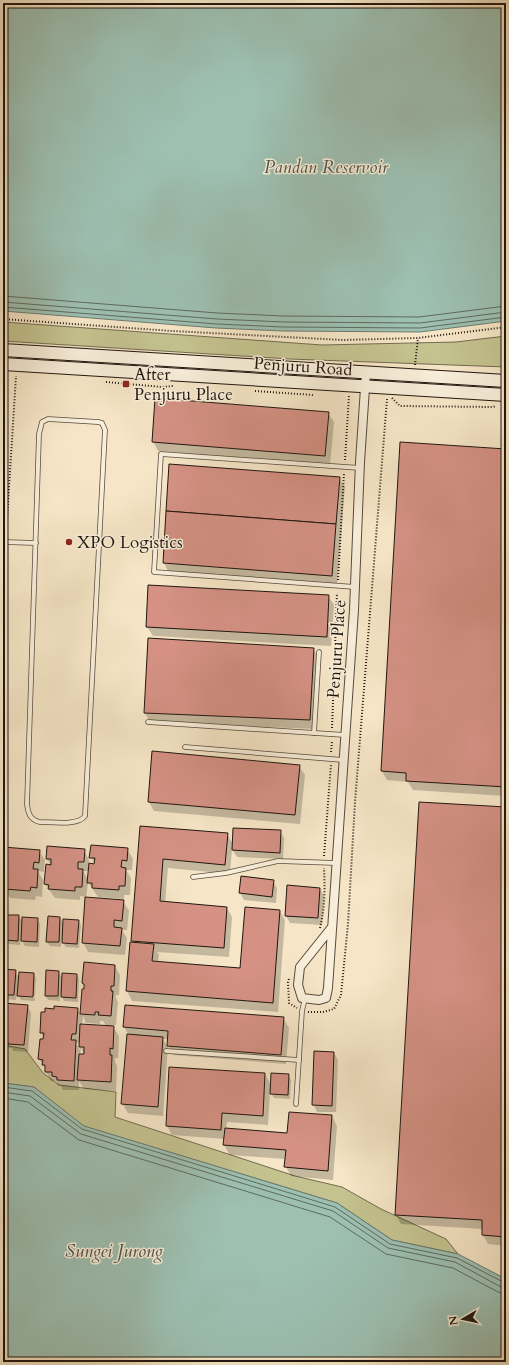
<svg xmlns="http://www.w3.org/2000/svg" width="509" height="1365" viewBox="0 0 509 1365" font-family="Cardo,serif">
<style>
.green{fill:#c4c390;stroke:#726c50}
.water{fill:#9dc0b2;stroke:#6b7c71}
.shadow{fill:#0003;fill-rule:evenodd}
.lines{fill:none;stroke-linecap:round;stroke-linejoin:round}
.shore{stroke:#5e6b60;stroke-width:1}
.building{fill:#d49184;stroke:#20160f}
.lane-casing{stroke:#564a3d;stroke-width:5.5}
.street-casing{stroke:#564a3d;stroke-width:10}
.secondary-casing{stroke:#20160f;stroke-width:14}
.path{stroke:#20160f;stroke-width:2;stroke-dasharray:1 2;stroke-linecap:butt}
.lane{stroke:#f9efdb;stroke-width:4}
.street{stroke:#f9efdb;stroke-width:8}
.secondary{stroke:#f9efdb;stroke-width:12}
.poi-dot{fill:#8f2418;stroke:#f9efdb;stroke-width:1.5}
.labels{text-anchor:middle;stroke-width:3;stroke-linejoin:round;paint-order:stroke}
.street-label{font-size:17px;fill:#20160f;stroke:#f9efdb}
.poi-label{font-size:17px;fill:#20160f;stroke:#f9efdb;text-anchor:start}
.water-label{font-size:18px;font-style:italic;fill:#4c5248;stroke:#f9efdb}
</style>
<rect width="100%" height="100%" fill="#f6e6c7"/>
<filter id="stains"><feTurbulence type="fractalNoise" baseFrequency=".005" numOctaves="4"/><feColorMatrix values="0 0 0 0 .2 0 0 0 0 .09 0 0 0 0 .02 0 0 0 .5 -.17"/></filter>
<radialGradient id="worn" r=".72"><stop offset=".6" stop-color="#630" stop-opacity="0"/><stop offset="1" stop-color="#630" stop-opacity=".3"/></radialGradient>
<g class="green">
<path d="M3,322L322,345L456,342L506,336V367L290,359L3,341Z"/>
<path d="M3,1045L25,1049L43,1073L59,1085L116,1092L115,1117L295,1176L342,1187L381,1209L446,1239L458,1254L392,1240L337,1203L83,1126L34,1087L3,1083Z"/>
</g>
<g class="water">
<path d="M3,3H506V321L420,332L283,331L216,328L3,311Z"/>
<path d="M3,1083L34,1087L84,1126L337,1203L392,1240L458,1254L506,1279V1362H3Z"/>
</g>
<g class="shadow">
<path d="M328,413L334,422L330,465L158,451L153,441Z"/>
<path d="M506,450V796L413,790L408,782L387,780L382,771Z"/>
<path d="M170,465L339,478L345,487L337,585L169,573L164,563Z"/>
<path d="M328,596L334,605L331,646L153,636L147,627Z"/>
<path d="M313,649L319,659L315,729L150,722L145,713Z"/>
<path d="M299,766L305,775L300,824L154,811L149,802Z"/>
<path d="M506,808V1246L488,1244L483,1235V1229L401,1224L396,1215Z"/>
<path d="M141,827L227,834L233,844L280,831L284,838L283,859L237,857L232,849L230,874L168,868L165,903L227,908L232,917L229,957L157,952L159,954L158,963L241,969L280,911L285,920L278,1012L132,1001L127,991L131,943H133L132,940Z"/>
<path d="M3,848L39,851L45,860L44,872L38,871L43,880L42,897L36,896L35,900L10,898L8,894H6L3,889V866H7L3,860Z"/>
<path d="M127,849L133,859L132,870H126L131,878L130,895H124V899L98,897L88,882L86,898L123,901L129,911L127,930H122L127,938L125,955L88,952L83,942L87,897L80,896V900L55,898L45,884L51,866L47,859L84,850L89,860V864L95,865L91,857ZM83,871H89V881Z"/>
<path d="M273,881L277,888L276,903L244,900L240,893Z"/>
<path d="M320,889L324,896L322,925L290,923L286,916Z"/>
<path d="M19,916L23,924L37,919L40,924L39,947L25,946L21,939L20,945L9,944L6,940Z"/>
<path d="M60,918L64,925L78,921L81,925L79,948L66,947L61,940V947L50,946L47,942Z"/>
<path d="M115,966L120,975L119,995H116V998L118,1002L116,1025H112L119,1036L118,1058H115V1062L117,1066L116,1091L84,1089L79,1081V1090H63L61,1086H58L56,1081H51L46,1072V1069L39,1059L44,1039L41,1032L77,1009L81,1015L83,990H85V987L83,983ZM83,1016L86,1023L100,1024V1021H103L106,1026L82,1025ZM76,1043H80V1050ZM81,1048L85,1055H80Z"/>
<path d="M15,971L19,978L33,974L36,978L35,996L20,995V997L35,998V1001L21,1000L17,993L16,1000L5,999L3,995V983Z"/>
<path d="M58,972L63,979L77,975L79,979L78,1002L64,1001L60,994V1001L48,1000L46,996Z"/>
<path d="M3,1004L27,1005L31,1013L28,1052L13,1051L12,1048H9L6,1044L3,1043Z"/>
<path d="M283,1018L289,1028L286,1064L173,1055L168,1046L163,1116L128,1113L122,1103L129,1035L124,1027ZM163,1039H168V1047Z"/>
<path d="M334,1053L338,1060L336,1112H317L313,1104Z"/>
<path d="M265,1074L272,1087L288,1075L291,1080L290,1099L274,1098L270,1091L268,1125L227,1122L226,1129L288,1134L332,1116L337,1126L333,1180L291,1176L286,1167V1159L230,1155L224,1145L225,1139L172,1135L167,1126Z"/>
</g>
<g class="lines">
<g class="shore">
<path d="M3,296L217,313L284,316L419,317L506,306"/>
<path d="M3,302L217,319L284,322L420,323L506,312"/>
<path d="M3,307L217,324L283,327L420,328L506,317"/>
<path d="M3,1087L32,1091L82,1129L335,1207L390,1244L457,1258L503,1282H506"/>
<path d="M3,1092L30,1096L81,1134L333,1211L388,1248L455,1262L501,1287H506"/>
<path d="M3,1098L28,1102L79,1140L330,1217L386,1254L453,1268L498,1292L506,1294"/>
</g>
</g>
<g class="building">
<path d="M155,398L329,412L325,456L152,442Z"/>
<path d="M400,442L506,449V787L406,781V773L381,771Z"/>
<path d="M169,464L340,477L336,524L166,511Z"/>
<path d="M166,511L336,524L332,576L163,563Z"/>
<path d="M148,585L329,595L327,637L146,627Z"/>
<path d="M148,638L314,648L310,720L144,713Z"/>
<path d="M152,751L300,765L295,815L148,802Z"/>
<path d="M419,802L506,807V1237L482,1235V1220L395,1215Z"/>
<path d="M140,826L228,833L225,865L163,859L160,901L227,907L224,948L131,941Z"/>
<path d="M233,828L281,830L280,853L232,850Z"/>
<path d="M91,845L128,848L127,861L122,860L121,867L126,868L125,886H119V890L92,888V883H87L89,863L94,864L95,858H89Z"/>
<path d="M47,846L85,849L84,862H78V869H83L82,887H75V891L48,889L49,885L44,884L46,864L51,865V859H46Z"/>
<path d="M3,847L40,850L39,863L34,862L33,869H38L37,888L31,887L30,891L4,889L3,865H6V859H3Z"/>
<path d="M241,876L274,880L272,897L239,893Z"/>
<path d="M287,885L320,888L318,918L285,916Z"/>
<path d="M85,897L124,900L122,921L114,920V927L122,928L120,946L82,943Z"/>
<path d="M245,907L280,910L273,1003L126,991L130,942L154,944L152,961L240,968Z"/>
<path d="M7,915H19L18,941L5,940Z"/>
<path d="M48,916L60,917L59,942H46Z"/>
<path d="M22,917L38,918L37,942L21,941Z"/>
<path d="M63,919L79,920L77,944L62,943Z"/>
<path d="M84,962L115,965L114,986H111V991H113L111,1016L98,1015L99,1012H95V1015L80,1014L82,989H84V984L82,983Z"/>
<path d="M3,969L16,970L14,995H3Z"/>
<path d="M46,970L59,971L58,996H45Z"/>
<path d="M19,972L34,973L33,997L17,996Z"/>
<path d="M62,973L77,974L76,998L61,997Z"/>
<path d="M3,1003L28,1005L24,1045L8,1044V1042L4,1041Z"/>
<path d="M125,1005L284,1017L281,1055L167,1046L168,1031L123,1027Z"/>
<path d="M54,1006L78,1008L76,1034H72L71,1040H76L74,1081L57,1080V1077L52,1076V1072H45V1065H42L43,1060L38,1059L40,1039H43L44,1033H40L41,1012H45V1008L54,1009Z"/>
<path d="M80,1024L114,1026L113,1049L110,1048V1055H112L111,1082L77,1080L79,1054H84V1047H79Z"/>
<path d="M127,1034L163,1037L158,1107L121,1104Z"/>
<path d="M314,1051L334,1052L332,1106L312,1105Z"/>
<path d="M169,1067L265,1073L263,1116L222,1113L221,1130L166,1126Z"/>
<path d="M271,1073L289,1074L288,1095L270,1094Z"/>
<path d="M289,1112L332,1115L328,1171L284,1167L286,1150L223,1145L225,1128L287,1133Z"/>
</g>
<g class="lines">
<defs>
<g id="lane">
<path d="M48,419L98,422L102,423L105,430L85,816C78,826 52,822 40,822C30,820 28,813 27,804L39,434L42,422Z"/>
<path d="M3,542L36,543"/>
<path d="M355,587L154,572L161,454L360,468"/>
<path d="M148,722L345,735"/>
<path d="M314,733L319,652"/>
<path d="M185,747L343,760"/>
<path d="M193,877L226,873L278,861L336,863"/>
<path d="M166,1051L299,1060"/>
<path d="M296,1104L302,1011L305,998"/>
</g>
<path id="street" d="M332,927L300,967L298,985L302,998L319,1000L326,998L328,988L354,610L360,462L366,373"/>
<g id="secondary">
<path d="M3,350L506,381"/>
<path d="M3,364L506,395"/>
</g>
</defs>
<use href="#lane" class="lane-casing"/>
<use href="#street" class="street-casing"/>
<use href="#secondary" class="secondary-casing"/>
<g class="path">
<path d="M3,319L172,331L343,340L418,338L506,327"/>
<path d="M415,365L418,338"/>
<path d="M106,382L162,387L173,386"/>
<path d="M255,391L313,395"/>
<path d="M392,398L400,406L493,407L496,406"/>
<path d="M345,460L349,395"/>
<path d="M6,535L16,376"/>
<path d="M338,580L344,473"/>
<path d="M3,595L6,547"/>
<path d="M332,728L337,593"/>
<path d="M331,752L332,741"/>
<path d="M324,856L331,764"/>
<path d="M320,928C325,908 325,888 324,868"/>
<path d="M289,979L288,982L289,1003L297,1008"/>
<path d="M308,1012H323L334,1009L341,995L348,924L355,802L387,399"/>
</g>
<use href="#lane" class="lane"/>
<use href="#street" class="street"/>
<use href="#secondary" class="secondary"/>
</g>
<g class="poi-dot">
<rect x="122" y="380" width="8" height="8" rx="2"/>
<circle cx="69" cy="542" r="4"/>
</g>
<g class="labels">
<g class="street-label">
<text transform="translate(303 366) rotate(4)" y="6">Penjuru Road</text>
<text transform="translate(336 649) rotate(-86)" y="6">Penjuru Place</text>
</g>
<g class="poi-label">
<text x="134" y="380">After<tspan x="134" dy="20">Penjuru Place</tspan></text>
<text x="77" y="548">XPO Logistics</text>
</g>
<g class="water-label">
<text x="326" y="173">Pandan Reservoir</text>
<text x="114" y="1257">Sungei Jurong</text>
</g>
</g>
<rect width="509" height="1365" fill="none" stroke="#f6e6c7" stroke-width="16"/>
<rect x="4" y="4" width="501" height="1357" fill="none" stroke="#20160f" stroke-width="2"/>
<rect x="8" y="8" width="493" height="1349" fill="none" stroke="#20160f"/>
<g transform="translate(463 1319) rotate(261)" stroke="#f9efdb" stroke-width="3" paint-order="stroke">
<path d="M0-3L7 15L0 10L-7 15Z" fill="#20160f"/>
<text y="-6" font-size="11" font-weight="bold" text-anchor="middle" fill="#20160f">N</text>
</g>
<rect width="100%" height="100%" filter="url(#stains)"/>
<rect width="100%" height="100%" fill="url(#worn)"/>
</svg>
